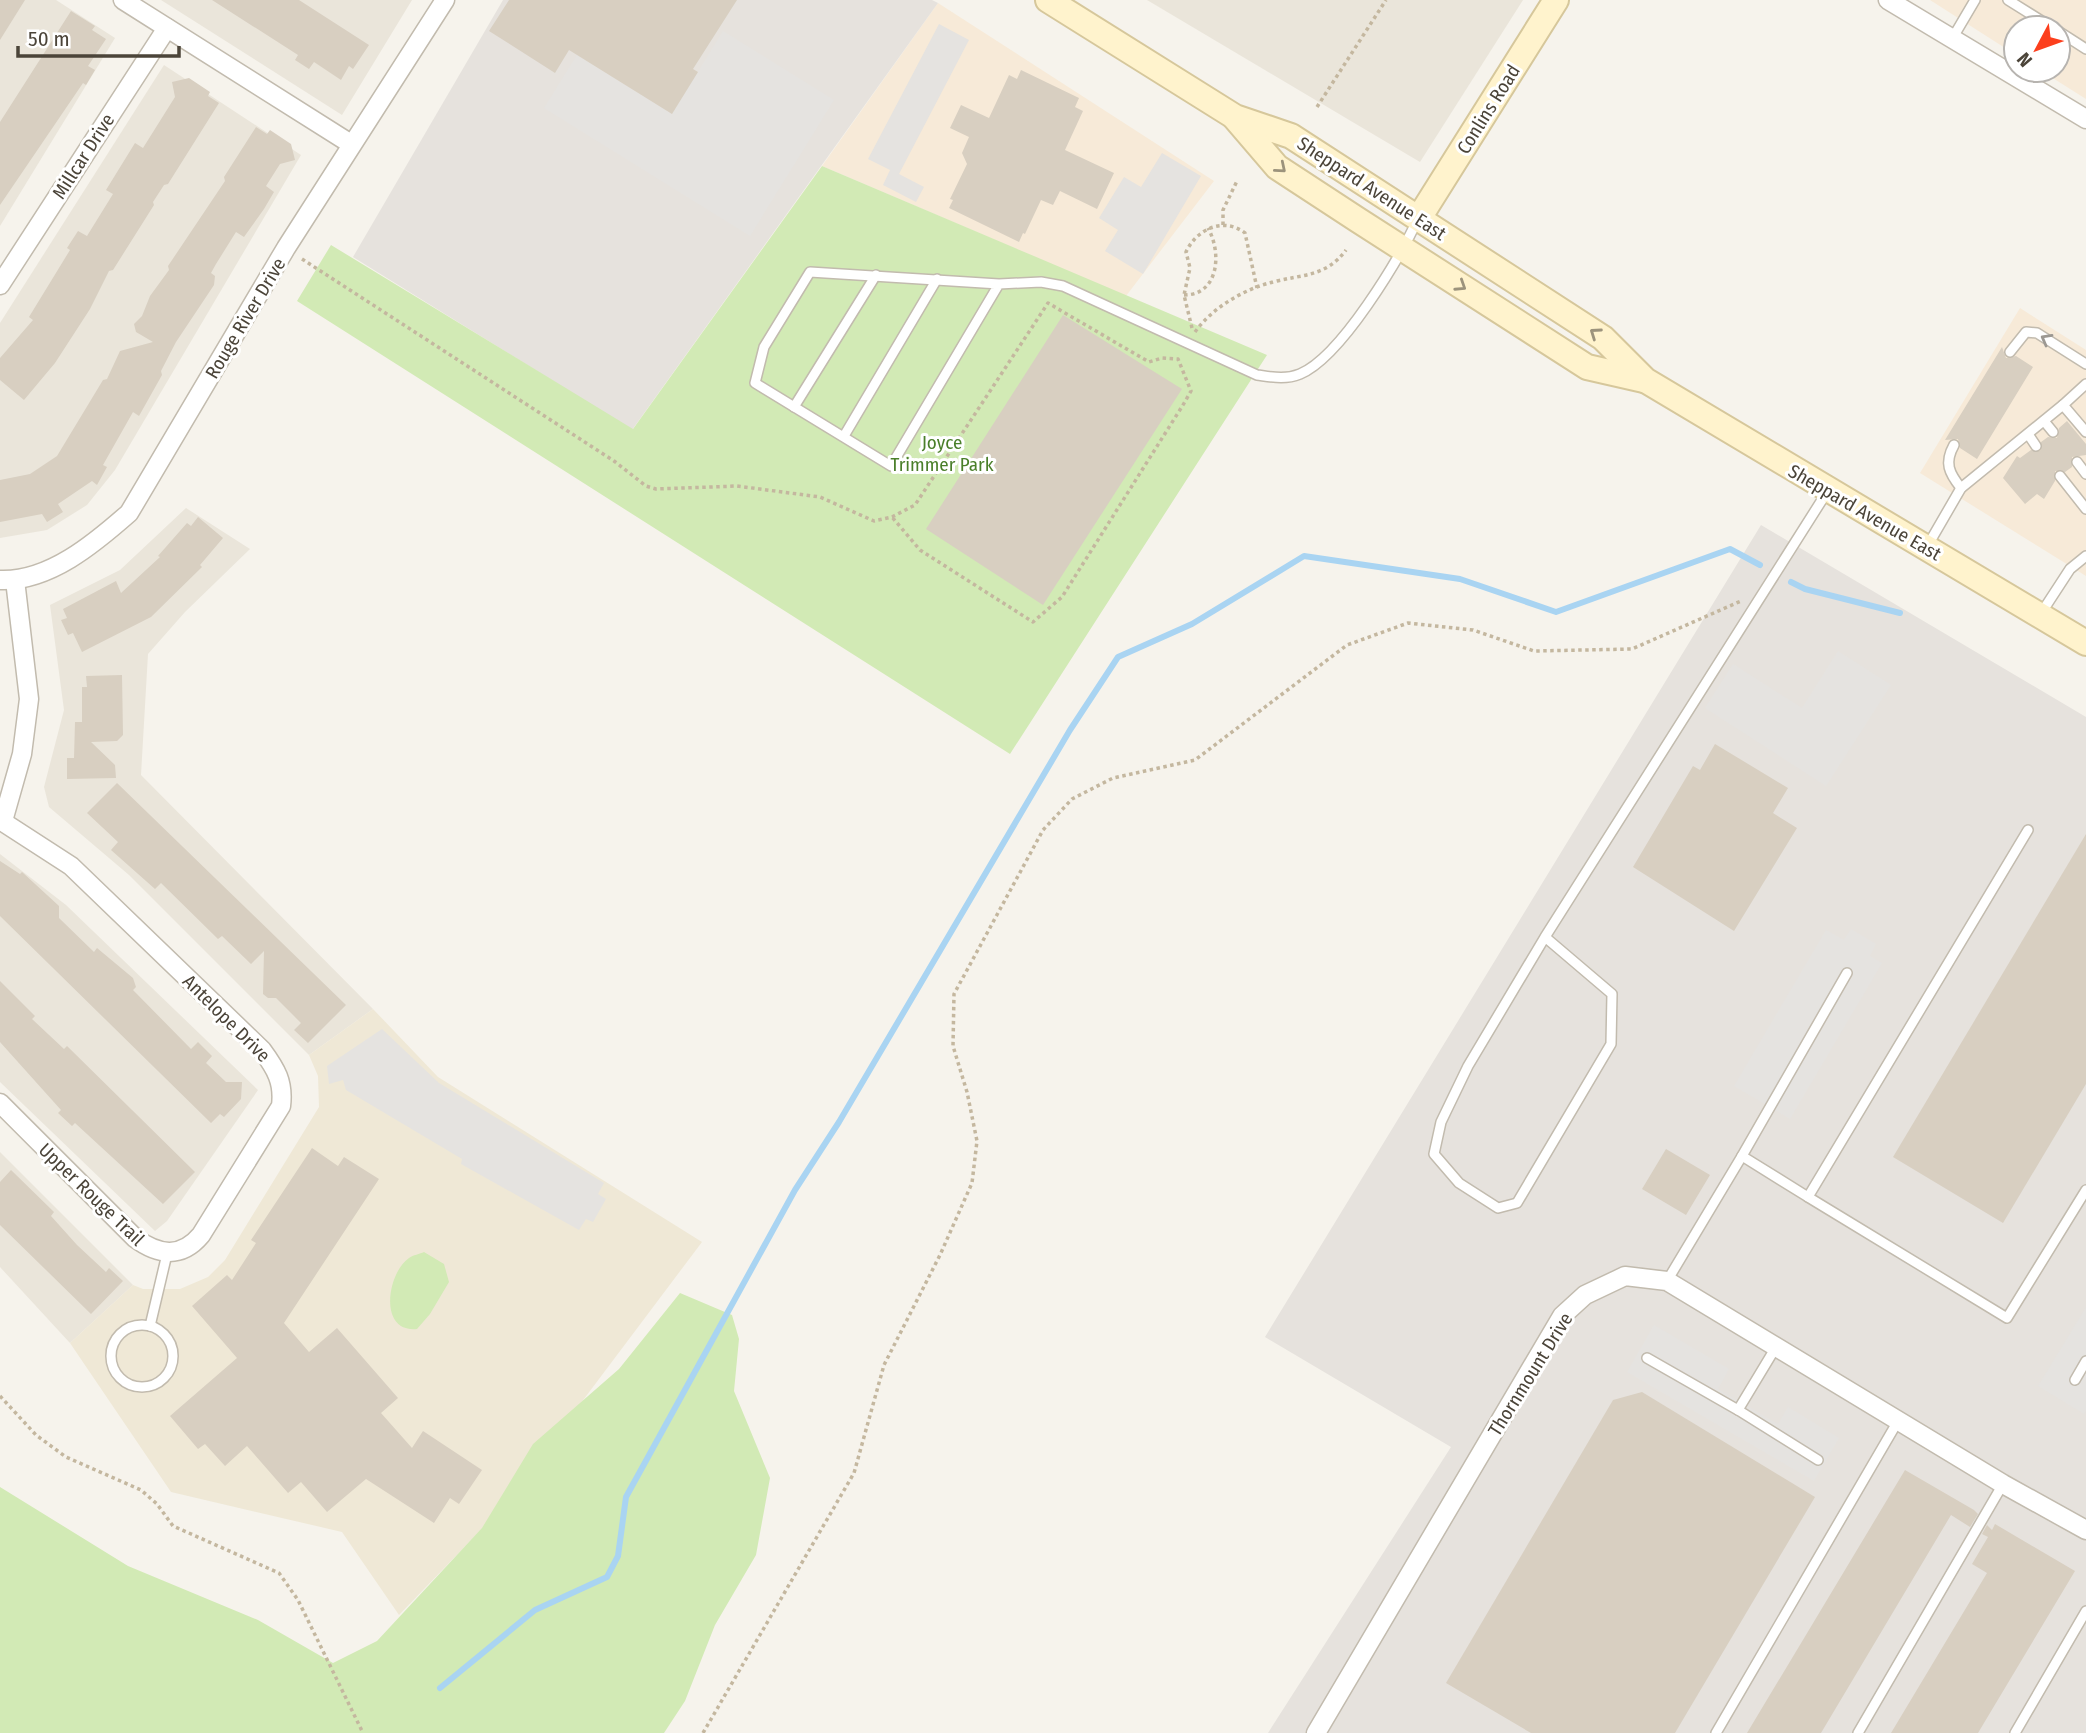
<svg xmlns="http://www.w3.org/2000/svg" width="2086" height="1733" viewBox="0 0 2086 1733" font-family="'Fira Sans Condensed',sans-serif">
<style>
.residential{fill:#eae5da}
.commercial{fill:#f7ead8}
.industrial{fill:#e6e2dd}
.education{fill:#efe8d6}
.green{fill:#d2eab5}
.parking{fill:#e5e3e0}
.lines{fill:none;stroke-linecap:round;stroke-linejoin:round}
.stream{stroke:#a9d4f2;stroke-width:6}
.building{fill:#d8cfc1}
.lane-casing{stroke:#c2bbae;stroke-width:12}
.street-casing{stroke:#c2bbae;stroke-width:21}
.secondary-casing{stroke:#d6c79b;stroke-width:28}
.path{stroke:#c4b79f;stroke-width:3.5;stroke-dasharray:3.5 3.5;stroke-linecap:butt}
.lane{stroke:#fff;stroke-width:9}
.street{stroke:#fff;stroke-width:18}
.secondary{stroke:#fff3cd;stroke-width:24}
.oneway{stroke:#9c937c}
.oneway2{stroke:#9c9892}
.labels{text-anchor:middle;stroke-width:6;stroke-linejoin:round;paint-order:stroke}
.street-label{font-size:19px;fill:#4b4439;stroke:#fff}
.park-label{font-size:19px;fill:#4a7f2a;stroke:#fff}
</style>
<rect width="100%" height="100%" fill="#f6f3ec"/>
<g class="residential">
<path d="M0,0H56L115,38L0,226Z"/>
<path d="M161,0H412L342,115Z"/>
<path d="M1147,0H1523L1420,162Z"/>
<path d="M164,65L301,155L115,470L87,505L47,530L0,538V323Z"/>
<path d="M186,508L250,549L185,612L148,654L141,775L373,1009L309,1055L129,875L49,807L44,787L64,710L50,605L120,570Z"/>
<path d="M0,854L66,905L258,1090L167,1221L155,1231L0,1082Z"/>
<path d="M0,1152L133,1285L70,1343L0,1267Z"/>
</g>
<g class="commercial">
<path d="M1930,0H2086V99L2040,70H2058V28H2016V55Z"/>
<path d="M938,3L1214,181L1126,296L822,166Z"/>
<path d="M2020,308L2086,350V576L1920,473Z"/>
</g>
<g class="industrial">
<path d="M503,0H932L938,3L632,430L353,257Z"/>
<path d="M1761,525L2086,717V1733H1268L1451,1447L1265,1337Z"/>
</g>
<path class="education" d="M373,1009L438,1077L702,1242L502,1508L399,1615L342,1532L171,1492L70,1343L133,1285L143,1289H180L208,1277L225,1260L319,1107L318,1076L309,1055Z"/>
<g class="green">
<path d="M822,166L1267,355L1010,754L297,301L331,245L633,429Z"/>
<path d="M424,1252L444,1264L449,1282L430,1314L417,1329C378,1333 387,1273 409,1258C413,1255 420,1254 424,1252Z"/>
<path d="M680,1293L732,1315L739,1339L734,1391L770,1478L756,1555L715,1625L685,1701L664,1733H0V1487L128,1566L258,1620L333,1663L377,1641L482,1528L533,1444L619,1369Z"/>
</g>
<g class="parking">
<path d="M939,24L969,40L899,174L924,187L916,202L883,185L890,170L868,159Z"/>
<path d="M723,31L834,100L750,236L544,108L577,55L672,114Z"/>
<path d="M1162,153L1201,176L1143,274L1105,251L1118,230L1099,218L1124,177L1141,187Z"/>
<path d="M1838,651L1891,685L1826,786L1705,708L1733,664L1802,708Z"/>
<path d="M1851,929L1876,944L1870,956L1882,963L1790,1119L1734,1086L1826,930L1844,940Z"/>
<path d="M382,1029L439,1083L604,1183L598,1194L606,1199L593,1222L586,1219L579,1230L461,1164L462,1159L346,1090L343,1080L329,1084L327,1066Z"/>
<path d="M2086,1307V1411L2084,1414L2038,1386Z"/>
<path d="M1654,1325L1729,1369L1718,1389L1778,1424L1788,1407L1839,1438L1814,1481L1627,1372Z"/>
</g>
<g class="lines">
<g class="stream">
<path d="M1791,582L1805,589L1900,613"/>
<path d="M440,1688L535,1610L607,1577L618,1556L626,1497L795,1190L839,1122L1070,730L1118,657L1192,624L1304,556L1460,579L1556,612L1730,549L1760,565"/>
</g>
</g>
<g class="building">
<path d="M0,0H25L0,40Z"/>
<path d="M212,0H299L369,45L353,69L349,66L341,80L314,62L309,69L295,60L298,55Z"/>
<path d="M509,0H737L693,69L698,72L672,114L569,50L555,73L489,31Z"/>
<path d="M71,11L95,26L92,30L106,39L88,66L95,70L86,85L83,83L0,205V122Z"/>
<path d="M1021,70L1079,98L1075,107L1083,111L1065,150L1114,173L1097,209L1060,191L1053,205L1041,200L1025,234L1023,233L1019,242L949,208L953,200L950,199L967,164L962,153L969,137L950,128L961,105L989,118L1009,75L1017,79Z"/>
<path d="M189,78L210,92L208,96L219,103L168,184L164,185L153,202L154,205L113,270L109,271L90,309L55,363L24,400L0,380V358L33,320L29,317L70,250L67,248L78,231L87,236L113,194L106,190L135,143L143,148L175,97L172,82Z"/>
<path d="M256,127L267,134L270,130L291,144L295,160L280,164L266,186L274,192L264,209L244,237L236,232L216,264L211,273L215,276L214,285L176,342L161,371L162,375L139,416L133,412L103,465L107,467L97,485L92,481L58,504L63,512L47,522L42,514L0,522V480L30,474L57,456L103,380L107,379L120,351L153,342L136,332L134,324L142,316L150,296L169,270L168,266L225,181L224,177Z"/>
<path d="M1063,315L1182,389L1043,605L926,529Z"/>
<path d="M2002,347L2006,358L2016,356L2033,367L1977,459L1960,448L1958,439L1945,440Z"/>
<path d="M2067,421L2086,444V455L2072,457V467L2065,472L2055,471V481L2044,499L2037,494L2025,504L2003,478L2017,456L2020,458L2031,450L2040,451L2041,442L2048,437L2057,438L2059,428Z"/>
<path d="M198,517L223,538L200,565L202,567L151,617L82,652L73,633L68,635L61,620L67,618L63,609L116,581L121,593L160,557L158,556L187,523L191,526Z"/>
<path d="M122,675L123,735L117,741L91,742L115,765L116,778L67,779V758H74L75,722H82V687H87L86,676Z"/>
<path d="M1715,744L1788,788L1773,813L1797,828L1734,931L1633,867L1693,766L1700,770Z"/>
<path d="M117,783L346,1005L308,1043L294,1030L301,1023L276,998H268L263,994L264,951L251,964L222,936L218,939L161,883L155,889L111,850L118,842L87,813Z"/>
<path d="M2086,834V1084L2003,1223L1893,1157Z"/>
<path d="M0,861L20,874L22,872L59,906V918L94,952L97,948L133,978L136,987L133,990L191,1049L198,1042L212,1056L206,1063L226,1082H242L241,1099L224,1117L220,1114L211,1123L0,916Z"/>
<path d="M0,981L35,1016L32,1019L64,1049L67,1046L195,1172L163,1204L75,1123L72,1126L58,1113L61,1110L0,1042Z"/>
<path d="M312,1148L338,1166L344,1157L379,1179L284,1323L309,1352L337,1328L398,1398L381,1413L412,1448L423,1431L482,1470L459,1504L450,1498L434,1523L366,1479L327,1512L301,1482L288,1493L247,1446L225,1466L205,1444L198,1449L170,1416L237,1358L192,1306L227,1275L232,1280L256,1243L251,1240Z"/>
<path d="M1666,1149L1710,1175L1686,1215L1642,1189Z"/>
<path d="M11,1170L54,1212L51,1216L77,1245L106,1272L109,1268L123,1281L91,1314L0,1225V1182Z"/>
<path d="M1642,1392L1815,1497L1675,1733H1531L1446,1683L1613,1400Z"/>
<path d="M1905,1470L1974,1510L1978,1514L1970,1527L1951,1515L1821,1733H1747Z"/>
<path d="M1995,1524L2075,1571L1978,1733H1891L1987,1573L1972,1564L1988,1537L1982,1534L1987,1525L1992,1530Z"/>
</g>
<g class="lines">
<defs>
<g id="lane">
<path d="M2008,0L2053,28"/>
<path d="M2058,31L2086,49"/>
<path d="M1952,39L1975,0"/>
<path d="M999,284L810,272L764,347L755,383L891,466L999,284L1041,282L1063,286L1257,375C1272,377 1285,380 1300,374C1341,357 1399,259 1418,219"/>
<path d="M2010,352L2026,332L2037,333L2086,364"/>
<path d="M2063,405L2086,384"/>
<path d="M794,407L876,275"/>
<path d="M2044,421L2053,432"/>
<path d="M2028,434L2036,446"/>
<path d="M844,436L937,279"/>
<path d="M1954,445C1944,463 1949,473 1961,488"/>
<path d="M2077,462L2086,474"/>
<path d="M2060,476L2086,509"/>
<path d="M1928,545L1961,488L2063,405L2086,432"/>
<path d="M2040,615L2070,569L2086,556"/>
<path d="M2028,830L1808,1197L2007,1318L2086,1190"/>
<path d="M1545,937L1612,994L1611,1044L1517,1203L1498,1208L1459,1183L1434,1154L1441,1122L1468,1066L1545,937L1827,492"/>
<path d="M1808,1197L1742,1156L1847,973"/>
<path d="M1667,1281L1742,1156"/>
<circle cx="142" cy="1356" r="31"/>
<path d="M150,1326L167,1254"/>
<path d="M1647,1358L1738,1410L1776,1347"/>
<path d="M2075,1380L2086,1361"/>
<path d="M1738,1410L1818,1460"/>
<path d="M1716,1733L1898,1421"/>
<path d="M1858,1733L2003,1484"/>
<path d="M2015,1733L2086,1611"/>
</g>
<g id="street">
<path d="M123,0L351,144"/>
<path d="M1888,0L2086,119"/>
<path d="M0,285L167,28"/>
<path d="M0,580C49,582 95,543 129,513L286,248L445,0"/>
<path d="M0,820L71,866L262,1050C276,1069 284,1082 281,1106L201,1235C181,1259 158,1255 135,1238L0,1103"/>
<path d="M3,821L22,754L29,699L15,580"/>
<path d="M1316,1733L1562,1316L1585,1295L1625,1276L1667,1281L2003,1484L2086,1530"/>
</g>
<g id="secondary">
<path d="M1048,0L1235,117L1291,136L1603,338L1645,380L2086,643"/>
<path d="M1235,118L1277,167L1358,220L1587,367L1644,380"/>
<path d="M1419,218L1556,0"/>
</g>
</defs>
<use href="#lane" class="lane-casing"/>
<use href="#street" class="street-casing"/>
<use href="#secondary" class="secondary-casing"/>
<g class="path">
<path d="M1317,107L1386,0"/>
<path d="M1223,225V210L1237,181"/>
<path d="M302,259L614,461L646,486L656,489L737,486L820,497L874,521L892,517L915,505L1048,303L1149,362L1162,358L1178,359L1191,391L1183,405L1062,597L1033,622L920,550L892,517"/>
<path d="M1184,295C1219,295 1222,253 1208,228"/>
<path d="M1192,328L1184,295L1190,268L1186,252C1196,230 1223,216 1245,233L1257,288"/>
<path d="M1195,332C1212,308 1244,289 1273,282C1303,274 1326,277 1346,250"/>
<path d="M0,1396L36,1435L66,1457L141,1490L157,1504L173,1526L279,1573L298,1600L363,1733"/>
<path d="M703,1733L854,1473L884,1365L940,1255L972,1183L977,1141L967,1092L953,1046L954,994L1043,830L1072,799L1113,778L1195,760L1347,645L1408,623L1473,630L1534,651L1632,649L1741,601"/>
</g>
<use href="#lane" class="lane"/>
<use href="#street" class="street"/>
<use href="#secondary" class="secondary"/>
</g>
<defs><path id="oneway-chevron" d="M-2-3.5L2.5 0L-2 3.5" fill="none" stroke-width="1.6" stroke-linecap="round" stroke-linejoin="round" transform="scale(1.75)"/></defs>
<g class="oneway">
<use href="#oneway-chevron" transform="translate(1281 168) rotate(40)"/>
<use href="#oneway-chevron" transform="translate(1461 286) rotate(33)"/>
<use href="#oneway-chevron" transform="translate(1595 333) rotate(-145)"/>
</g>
<use class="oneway2" href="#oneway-chevron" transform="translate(2046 339) rotate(-151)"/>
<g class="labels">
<g class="street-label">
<text transform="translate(1488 109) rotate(-58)" y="7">Conlins Road</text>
<text transform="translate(83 156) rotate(-57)" y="7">Millcar Drive</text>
<text transform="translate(1372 188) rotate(33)" y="7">Sheppard Avenue East</text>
<text transform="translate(245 318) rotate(-59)" y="7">Rouge River Drive</text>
<text transform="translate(1865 512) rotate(30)" y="7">Sheppard Avenue East</text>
<text transform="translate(227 1018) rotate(45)" y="7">Antelope Drive</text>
<text transform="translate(92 1194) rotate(44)" y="7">Upper Rouge Trail</text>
<text transform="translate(1530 1374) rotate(-58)" y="7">Thornmount Drive</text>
</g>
<g class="park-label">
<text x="942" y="449">Joyce<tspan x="942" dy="22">Trimmer Park</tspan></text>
</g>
</g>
<g transform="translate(2037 49) rotate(229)"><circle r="33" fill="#ffffff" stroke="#b7b4b0" stroke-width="2"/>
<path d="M0-5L12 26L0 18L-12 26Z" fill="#fc3f1d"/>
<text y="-10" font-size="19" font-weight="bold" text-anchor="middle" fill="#4b4439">N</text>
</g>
<path d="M18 46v10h161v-10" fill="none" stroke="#4b4439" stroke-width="3.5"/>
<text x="28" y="46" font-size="21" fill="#4b4439" stroke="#ffffff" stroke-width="5" paint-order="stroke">50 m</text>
</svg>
